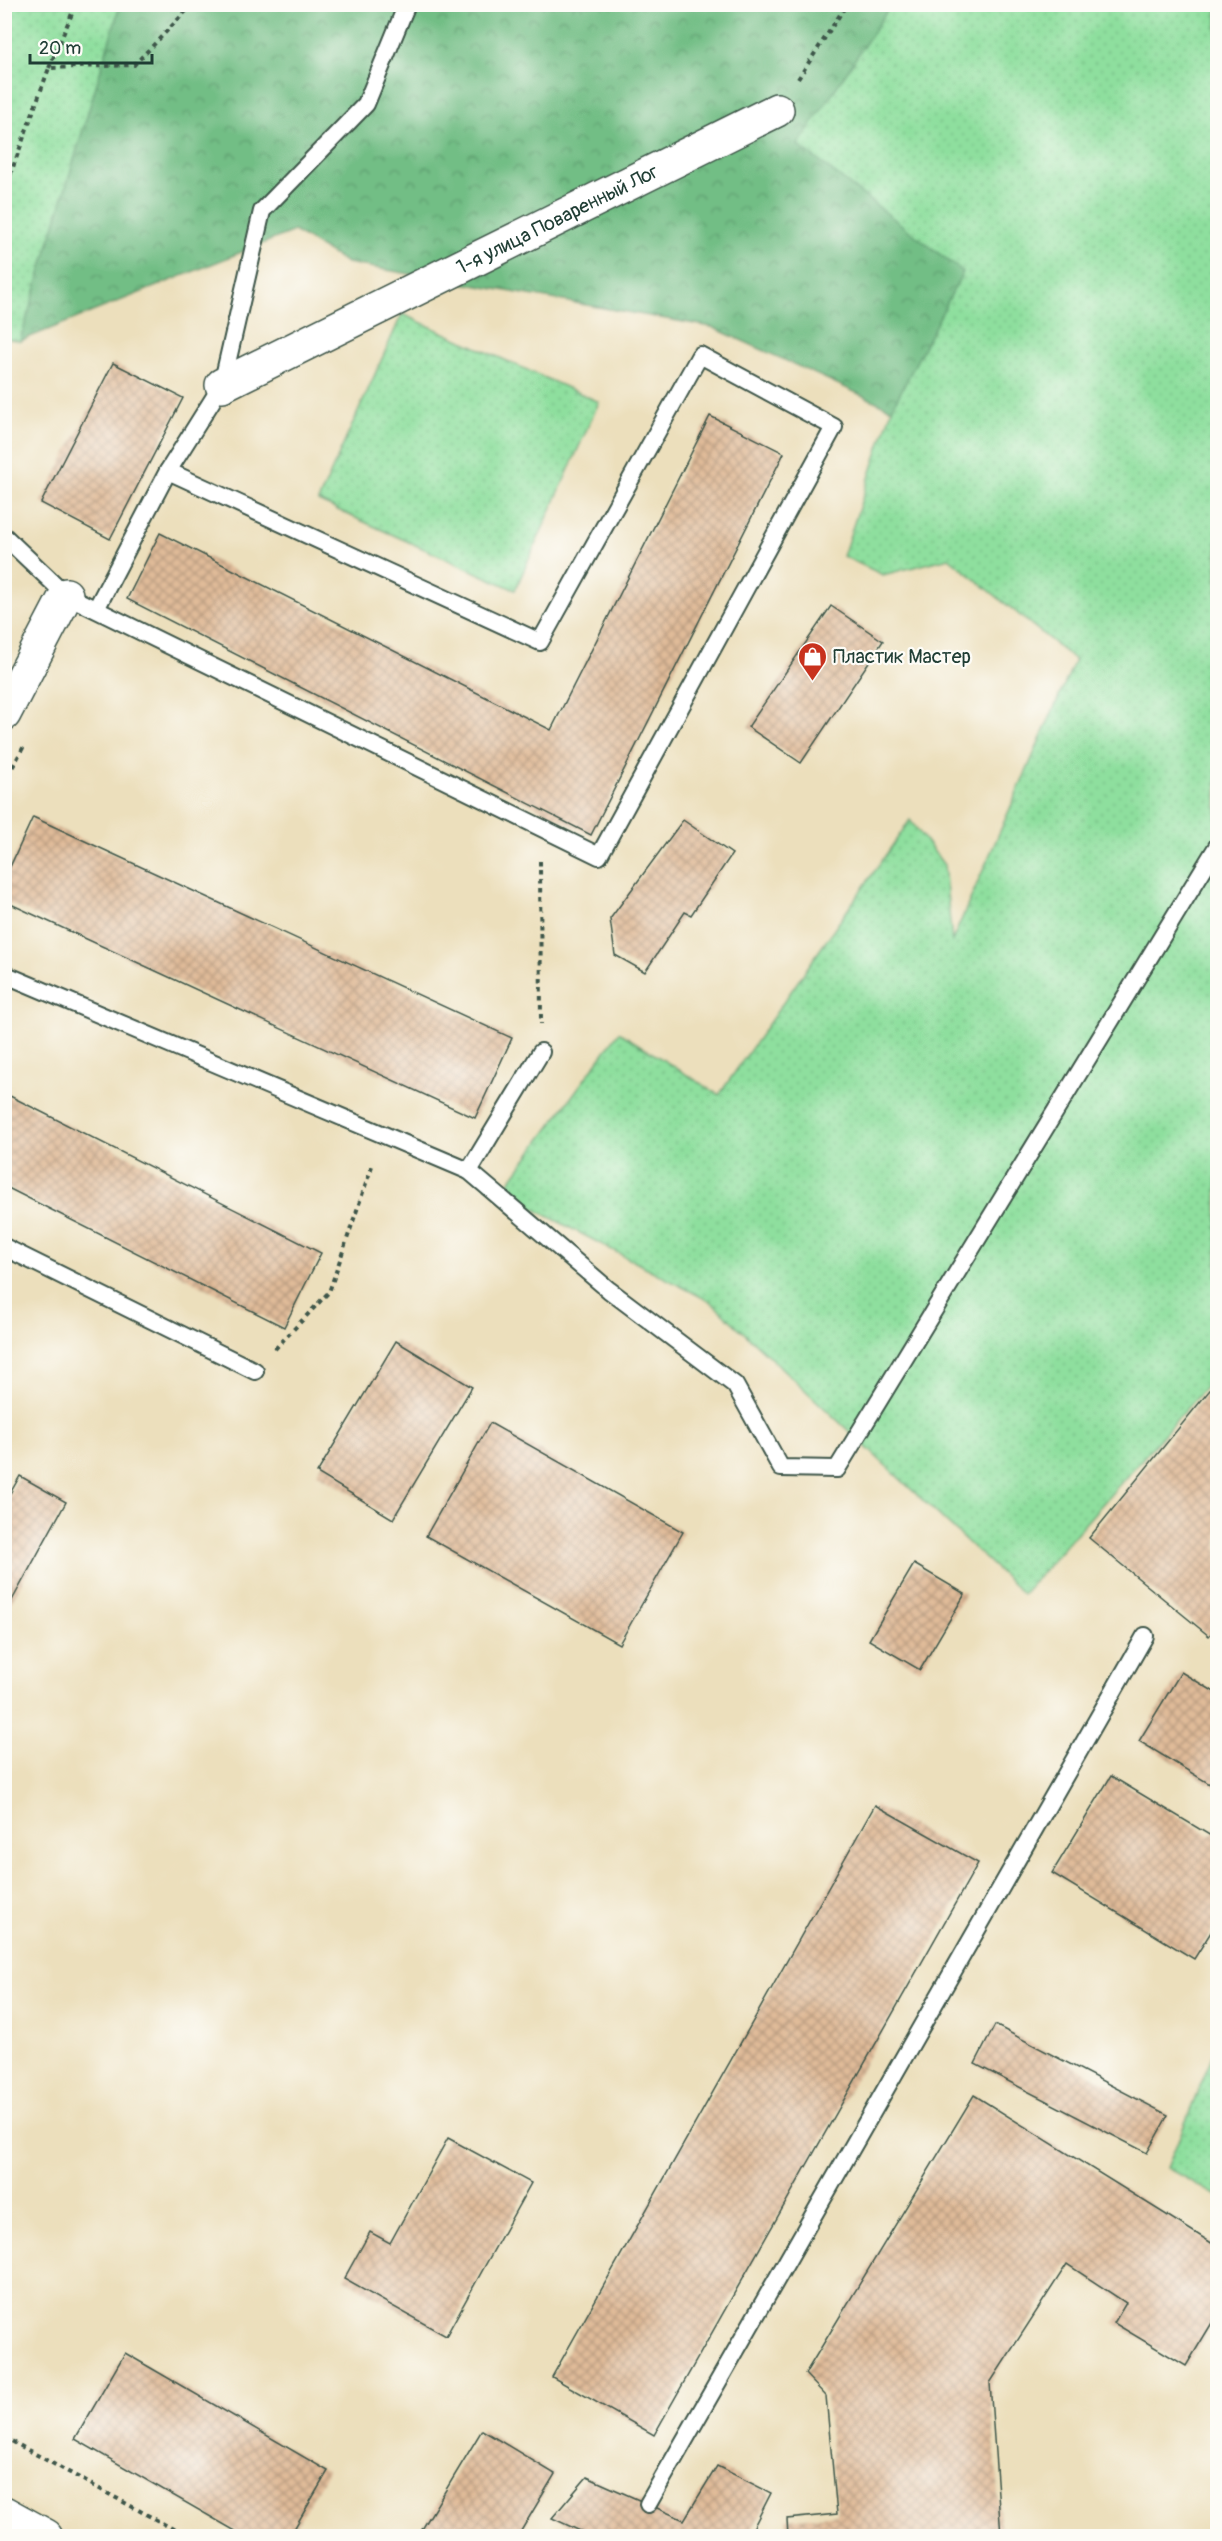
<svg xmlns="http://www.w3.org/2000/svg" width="1222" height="2541" viewBox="0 0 1222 2541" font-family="Pangolin,sans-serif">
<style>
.forest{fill:url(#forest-crowns);stroke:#487e5c;stroke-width:1.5}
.park{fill:url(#park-dots);stroke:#568e69;stroke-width:1.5}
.building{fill:url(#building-cross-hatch)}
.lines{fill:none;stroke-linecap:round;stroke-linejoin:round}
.service-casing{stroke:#3e5548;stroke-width:20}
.minor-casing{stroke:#3e5548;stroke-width:36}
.path{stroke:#3e5548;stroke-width:4;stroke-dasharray:4.5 4.5;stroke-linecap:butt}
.service{stroke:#fff;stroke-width:16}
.minor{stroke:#fff;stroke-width:33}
.labels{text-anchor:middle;stroke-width:4.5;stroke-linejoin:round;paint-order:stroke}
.street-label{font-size:20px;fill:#1f3d34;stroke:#fdfcf7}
.poi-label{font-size:20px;fill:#1f3d34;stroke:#fdfcf7;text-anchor:start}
</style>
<defs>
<pattern id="forest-crowns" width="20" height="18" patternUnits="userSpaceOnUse" patternTransform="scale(1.5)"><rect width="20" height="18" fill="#72be85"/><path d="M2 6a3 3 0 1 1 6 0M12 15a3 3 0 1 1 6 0" fill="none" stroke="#5d9c6e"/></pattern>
<pattern id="park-dots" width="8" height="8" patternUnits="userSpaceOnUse" patternTransform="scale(1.5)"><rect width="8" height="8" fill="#8edf9e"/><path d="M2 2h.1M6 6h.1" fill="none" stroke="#7ac089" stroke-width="1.8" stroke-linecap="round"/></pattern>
<pattern id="building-cross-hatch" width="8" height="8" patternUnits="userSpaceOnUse" patternTransform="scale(1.5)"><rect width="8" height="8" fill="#e0bb99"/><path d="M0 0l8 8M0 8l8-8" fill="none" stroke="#b5997e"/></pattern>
</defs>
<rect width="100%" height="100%" fill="#fdfcf7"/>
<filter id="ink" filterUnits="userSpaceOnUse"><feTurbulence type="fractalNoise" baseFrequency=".0167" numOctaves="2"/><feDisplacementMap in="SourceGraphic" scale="12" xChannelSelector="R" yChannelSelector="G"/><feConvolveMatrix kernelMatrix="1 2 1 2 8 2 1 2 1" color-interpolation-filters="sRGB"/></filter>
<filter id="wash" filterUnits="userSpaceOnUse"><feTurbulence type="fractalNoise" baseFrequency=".008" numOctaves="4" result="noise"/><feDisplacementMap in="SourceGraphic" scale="24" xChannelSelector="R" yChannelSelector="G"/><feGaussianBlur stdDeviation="1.35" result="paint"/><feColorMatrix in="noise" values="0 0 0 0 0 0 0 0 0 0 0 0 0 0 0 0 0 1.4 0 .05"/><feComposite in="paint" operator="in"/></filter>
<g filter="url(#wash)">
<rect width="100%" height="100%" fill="#ecdfbc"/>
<path class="forest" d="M120,5H891L799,145L963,272L892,409L712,327L347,263L294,231L20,341Z"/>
<g class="park">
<path d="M4,5H120L20,341L4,338Z"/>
<path d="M891,5H1217V1374L1023,1594L711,1302L502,1192L619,1032L719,1095L910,820L944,865L952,941L1075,660L949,558L883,575L843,556L892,409L963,272L798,145Z"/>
<path d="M402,314L599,402L515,590L318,501Z"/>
<path d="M1217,2044V2196L1167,2168Z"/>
</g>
<g id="blocks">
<g class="building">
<path d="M113,363L183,398L110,539L41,503Z"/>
<path d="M710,416L784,453L591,835L127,599L160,533L551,730Z"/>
<path d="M831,606L883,641L801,763L748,727Z"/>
<path d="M33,817L512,1038L475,1118L4,901V880Z"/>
<path d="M683,820L732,854L691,915L685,912L645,972L615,955L610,919Z"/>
<path d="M4,1093L321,1253L284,1327L4,1186Z"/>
<path d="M396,1341L472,1387L393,1519L317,1473Z"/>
<path d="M1218,1380V1625L1209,1636L1089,1538Z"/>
<path d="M490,1423L683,1532L619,1644L426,1536Z"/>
<path d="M20,1476L66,1502L4,1615V1504Z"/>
<path d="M914,1564L965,1594L920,1670L869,1640Z"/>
<path d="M1181,1672L1218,1694V1789L1139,1741Z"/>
<path d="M1111,1776L1211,1836L1218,1825V1921L1194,1959L1052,1873Z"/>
<path d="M875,1805L978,1863L654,2435L552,2377Z"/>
<path d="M995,2025L1168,2115L1147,2153L975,2064Z"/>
<path d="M974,2095L1218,2247V2313L1186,2366L1114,2323L1126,2303L1067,2264L990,2383L1001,2536H788L787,2519L837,2514L826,2396L805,2374Z"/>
<path d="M448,2138L531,2183L446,2336L344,2279L370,2232L390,2243Z"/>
<path d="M125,2353L328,2471L290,2536H244L75,2439Z"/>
<path d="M482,2430L555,2474L518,2536H418Z"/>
<path d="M717,2466L771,2493L749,2536H591L552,2518L587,2477L684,2520Z"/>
</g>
</g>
</g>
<g filter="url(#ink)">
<use href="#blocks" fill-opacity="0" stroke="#3e5548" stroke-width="1.5"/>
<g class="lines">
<defs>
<g id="service">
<path d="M168,471L222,385L262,211L366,104L407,4"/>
<path d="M4,536L66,595L599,856L834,427L700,355L540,642L168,471L96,609"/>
<path d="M4,974L469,1171L541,1052"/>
<path d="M469,1171L609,1290L735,1385L781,1468L837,1469L1218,845"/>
<path d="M4,1247L255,1371"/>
<path d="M648,2504L1145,1636"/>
</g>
<g id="minor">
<path id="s1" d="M222,385L777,110"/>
<path d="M4,714L66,595"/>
<path d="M4,2513L46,2536"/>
</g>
</defs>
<use href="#service" class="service-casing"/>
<use href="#minor" class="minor-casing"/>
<g class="path">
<path d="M49,68L76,4"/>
<path d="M798,79L847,4"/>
<path d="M4,192L49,68L134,65L193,4"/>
<path d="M4,783L24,746"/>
<path d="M540,861L541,1024"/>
<path d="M275,1349L329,1292L373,1163"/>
<path d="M4,2437L186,2536"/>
</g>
<use href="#service" class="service"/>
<use href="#minor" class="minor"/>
</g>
</g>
<defs>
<symbol id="shop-pin" viewBox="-11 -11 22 30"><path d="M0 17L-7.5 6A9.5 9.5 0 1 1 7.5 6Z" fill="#c8321e" stroke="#fdfcf7"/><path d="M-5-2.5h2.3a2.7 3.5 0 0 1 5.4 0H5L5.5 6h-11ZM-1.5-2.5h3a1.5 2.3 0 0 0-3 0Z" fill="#fff"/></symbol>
</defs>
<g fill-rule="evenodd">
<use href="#shop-pin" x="796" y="640" width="33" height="45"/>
</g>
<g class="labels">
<g class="street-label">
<text dy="7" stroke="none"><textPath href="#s1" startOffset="374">1-я улица Поваренный Лог</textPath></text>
</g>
<g class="poi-label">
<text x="833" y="663">Пластик Мастер</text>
</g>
</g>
<rect width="1222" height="2541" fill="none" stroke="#fdfcf7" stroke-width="24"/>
<path d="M30 54v9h122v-9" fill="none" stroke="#1f3d34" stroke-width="3"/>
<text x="39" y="54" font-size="18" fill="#1f3d34" stroke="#fdfcf7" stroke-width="4.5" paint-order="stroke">20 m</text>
</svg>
